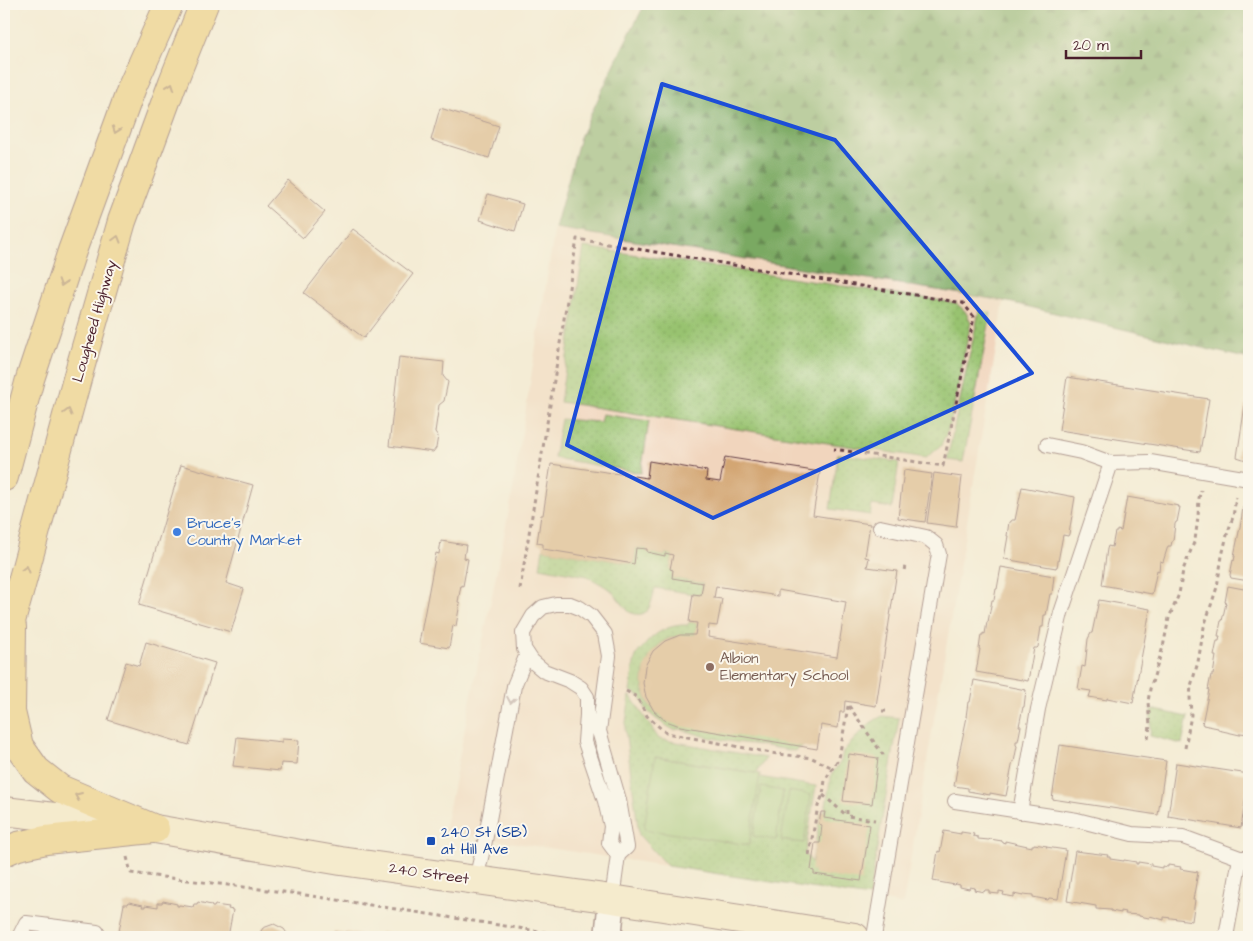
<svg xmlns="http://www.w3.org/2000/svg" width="1253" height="941" viewBox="0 0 1253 941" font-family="'Architects Daughter',sans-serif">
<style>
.built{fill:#f1d5bd}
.grass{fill:url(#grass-dots);stroke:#71714e}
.forest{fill:url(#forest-firs);stroke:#626446}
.pitch{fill:#98c370;stroke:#71714e}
.building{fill:#d3a673;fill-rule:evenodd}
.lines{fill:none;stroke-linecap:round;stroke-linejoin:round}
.service-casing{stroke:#643e45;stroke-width:16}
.minor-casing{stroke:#643e45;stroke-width:29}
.secondary-casing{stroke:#643e45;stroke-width:30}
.trunk-casing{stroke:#643e45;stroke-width:30}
.path{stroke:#643e45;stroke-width:3;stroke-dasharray:4 4;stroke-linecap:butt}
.service{stroke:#fff;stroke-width:14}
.minor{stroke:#fff;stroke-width:26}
.secondary{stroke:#f7e8c3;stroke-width:28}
.trunk{stroke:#ebc669;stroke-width:28}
.oneway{stroke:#9a724a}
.oneway2{stroke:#ae9aa0}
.marked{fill:none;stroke:#1d4ed8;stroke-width:4;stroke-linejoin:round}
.shop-dot{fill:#3f7fe0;stroke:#fbf7ec;stroke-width:2}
.education-dot{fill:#8d6e63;stroke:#fbf7ec;stroke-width:2}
.transit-dot{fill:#1a4fb4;stroke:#fbf7ec;stroke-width:2}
.labels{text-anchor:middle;stroke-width:4;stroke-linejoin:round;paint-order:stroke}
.street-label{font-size:15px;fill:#4a1f2b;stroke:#fbf7ec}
.shop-label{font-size:15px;fill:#366cbe;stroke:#fbf7ec;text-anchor:start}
.education-label{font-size:15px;fill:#785e54;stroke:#fbf7ec;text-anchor:start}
.transit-label{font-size:15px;fill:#164399;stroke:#fbf7ec;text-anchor:start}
</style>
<defs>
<pattern id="grass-dots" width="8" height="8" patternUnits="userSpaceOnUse" patternTransform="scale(1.25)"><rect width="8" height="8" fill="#98c370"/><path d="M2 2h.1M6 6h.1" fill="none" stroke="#84a761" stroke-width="1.8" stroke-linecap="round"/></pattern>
<pattern id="forest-firs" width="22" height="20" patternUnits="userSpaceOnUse" patternTransform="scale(1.25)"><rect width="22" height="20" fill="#7aa962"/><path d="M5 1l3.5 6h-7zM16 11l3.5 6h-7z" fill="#668951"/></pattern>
</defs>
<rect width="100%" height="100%" fill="#fbf7ec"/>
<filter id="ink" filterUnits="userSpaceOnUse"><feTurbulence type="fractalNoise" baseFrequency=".02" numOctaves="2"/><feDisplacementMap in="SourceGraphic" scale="10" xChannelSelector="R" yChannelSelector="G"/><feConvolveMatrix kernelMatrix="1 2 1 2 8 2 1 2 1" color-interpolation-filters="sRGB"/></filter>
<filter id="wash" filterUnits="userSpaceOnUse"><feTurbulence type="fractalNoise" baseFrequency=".0096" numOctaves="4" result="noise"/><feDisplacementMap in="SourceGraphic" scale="20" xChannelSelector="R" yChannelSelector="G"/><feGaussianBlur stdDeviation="1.12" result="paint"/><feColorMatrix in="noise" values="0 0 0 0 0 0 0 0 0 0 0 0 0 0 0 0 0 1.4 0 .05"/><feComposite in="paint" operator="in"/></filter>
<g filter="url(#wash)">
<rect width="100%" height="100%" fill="#f4ecd6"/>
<path class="built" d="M555,228L1004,301L903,905L869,897L444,832L511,501Z"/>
<g class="grass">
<path d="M584,247L956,303L965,311L971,322L950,425L941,446L926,458L560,402Z"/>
<path d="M979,311L991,313L963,462L947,460Z"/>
<path d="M602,414L649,421L641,473L554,458L561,419L600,422Z"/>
<path d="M838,454L899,462L892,508L872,505L870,515L830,509Z"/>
<path d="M636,548L647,549V552L665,556V553L673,555L670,569L673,570L672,578L703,583L701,595L655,588C651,603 650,621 629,612L611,590L587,576L540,567L543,549L634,564Z"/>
<path d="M689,622L697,623L695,635C684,635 674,635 664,641C647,653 638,678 646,697C649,708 658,714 666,721L804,746L794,751L760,745L734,742L707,737L680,729L674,730L665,725L655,718L646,710L641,697L630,691C632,683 633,662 636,656C638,652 641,649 644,646C655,632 670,624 688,625Z"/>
<path d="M630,695L659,739L766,758L756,773L655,757L748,845L759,777L816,786L805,854L812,862L821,812H825L831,775L841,761L843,751L870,723L882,716L899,718L869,897L667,866L639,835L625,729Z"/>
<path d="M1151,709L1188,717L1182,744L1150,736Z"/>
</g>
<path class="forest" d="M645,4H1249V359L1004,301L555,228L580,137L624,44Z"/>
<g class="pitch">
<path d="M655,757L760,774L749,845L644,829Z"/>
<path d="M761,787L783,791L776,840L753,836Z"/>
<path d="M789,791L811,795L804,843L781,840Z"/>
</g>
<g id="blocks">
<g class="building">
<path d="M440,108L499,126L489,158L431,140Z"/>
<path d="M288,180L325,212L303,238L266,206Z"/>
<path d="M488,194L523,204L515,231L480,220Z"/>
<path d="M353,229L413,274L364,338L304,293Z"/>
<path d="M399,357L444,362L443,376L448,382L444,401L439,405L435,432L438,436L436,448L433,452L389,446Z"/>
<path d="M1067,377L1209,399L1200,452L1059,430Z"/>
<path d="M1245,405H1249V461L1237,457Z"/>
<path d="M725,457L820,472L813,515L870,524L865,557L869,558L867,567L897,571L876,706L845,701L844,712H840L838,728L821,725L817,749L680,726L666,721L654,711L646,697L643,683L645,666L653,651L665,641L680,635H695L697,623L689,622L693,594L701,595L703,583L672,578L673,570L670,569L673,555L665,553V556L647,552V549L636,548L634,564L543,549V544L537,543L541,515H543L551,464L647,478L649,461L707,471L706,480L720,482ZM716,586L778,596V590L846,602L837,657L708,637L709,625L717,626L722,599L714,598Z"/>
<path d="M181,465L253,485L226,583L244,589L231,632L139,605Z"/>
<path d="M904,470L932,474L925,522L898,518Z"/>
<path d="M934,473L962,477L956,527L927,523Z"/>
<path d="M1022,487L1075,497L1069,534L1068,536L1063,535L1057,567H1056V568L1004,559L1008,536H1007L1009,522H1011V520H1015Z"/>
<path d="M1127,497L1179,506L1178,507H1180L1177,522H1176L1175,524L1173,541H1172L1171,546H1168L1163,562L1160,561L1159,571L1157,570L1152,594L1102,585L1107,549L1108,546L1112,547L1115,532H1117V530L1121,531Z"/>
<path d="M1245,505L1249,506V581L1231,578L1230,575L1233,560L1234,561L1235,556H1234L1241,522L1243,507L1244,508Z"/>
<path d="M441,541L466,545L464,558L468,559L463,586L461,585L458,602L460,603L456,626L453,625L449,648L419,643L436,553L439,554Z"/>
<path d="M1001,567L1054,576L1052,594H1050L1046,615H1044L1043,627H1041L1038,647L1037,648H1034L1028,681L976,672L980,649H979L981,635H983V633L985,634L987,622H988L992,600H994L996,589H997Z"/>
<path d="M1228,586L1249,590V734L1240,733V735L1218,730V728L1203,725V724H1202L1209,690H1208L1211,675H1213L1216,656H1214L1217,641H1219L1220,636H1218L1221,621H1222L1226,603L1225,602Z"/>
<path d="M1099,600L1150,609L1146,632L1133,703L1107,698V700L1089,697L1091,691L1078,689L1082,666L1085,667L1088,639L1091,633H1092Z"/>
<path d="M146,642L215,663L189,745L108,720L126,662L139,666Z"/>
<path d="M974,680L1026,690L1024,707H1023L1019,726H1021L1018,741H1016V745L1017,746L1014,762L1013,761L1006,796L990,793V795L968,791V788L954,786L958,764H957L967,717H966L968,702H970Z"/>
<path d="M237,737L282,742V739L299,740L297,764L281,763L280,771L233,766Z"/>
<path d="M1060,745L1166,761L1158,815L1052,799Z"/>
<path d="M849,754L878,758L872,804L843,801Z"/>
<path d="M1176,763L1249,774L1241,828L1168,816Z"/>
<path d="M821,812H825L824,818L870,825L861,881L814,874V871L811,870L815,843H820L822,825L819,824Z"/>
<path d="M944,831L961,834V832L974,834L973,836L978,837V839L989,840L990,839L1002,841V842L1005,843V841L1032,847V845H1034V844L1047,846L1046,847L1066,850L1058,899L1049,898L1048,900L1033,897V895L1023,894V896L1014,894V897L1003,895L1004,892L999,891V894L989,893V890H985L984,892L974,890L975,888L970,887L969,889L960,887V885L956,884L955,885L933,881L938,851L940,852Z"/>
<path d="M1075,851L1108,855L1107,857H1110V859L1124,861V860L1136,862V864H1138V862L1151,864V866L1162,868V866L1168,867V865L1181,867L1180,869L1198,872L1193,900H1195L1192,921L1164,917V920L1150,916L1149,918L1139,916V915L1125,914L1126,912L1121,911V913L1111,911V910L1096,909V906L1067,901Z"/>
<path d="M163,901L177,904V906H179V905L193,907L194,904H197L198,902L211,905L212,907H214L215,905L229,907L228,909L233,910L228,937H118L124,904H128L129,902L143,905L142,907H145V905L158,907V903H162Z"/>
<path d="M274,924L284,929L288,935L297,936V937H257L263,928Z"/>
<path d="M334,932L346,934V932L360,935L359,937H333Z"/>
<path d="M381,932L408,936L407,937H380Z"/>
</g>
</g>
</g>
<g filter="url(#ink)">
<use href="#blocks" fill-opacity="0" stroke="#643e45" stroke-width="1"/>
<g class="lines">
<defs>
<g id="service">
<path d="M1047,445L1081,452L1111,463L1150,462L1249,479"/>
<path d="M556,604H570L580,608L591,616L605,634L609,656L599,731L619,800L627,847L618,855L609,843L611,826L605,801L585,742L587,715V697L581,688L570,681L544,671L532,661L524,649L523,633L533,616L543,607Z"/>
<path d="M955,801L1077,820L1132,834L1183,837L1240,858H1249"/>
<path d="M1020,812L1038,709L1061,613L1111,463"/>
<path d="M476,879L485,841L514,686L527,654"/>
<path d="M612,899L618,855"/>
<path d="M19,937L26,923L97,932"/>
<path d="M874,937L939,554L936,545L926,537L880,527"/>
<path d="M1226,937L1240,858"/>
</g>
<path id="minor" d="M608,937L612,899"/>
<path id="secondary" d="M4,811L155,829L341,861L612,899L855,937"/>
<g id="trunk">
<path d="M4,477L30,379L72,251L132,87L169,4"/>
<path d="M12,627L11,712L19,746L36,770L60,789L155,829"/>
<path d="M4,646L19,593L80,368L122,221L173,82L204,4"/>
<path d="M4,852L18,846L46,840L152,829"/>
</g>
</defs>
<use href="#service" class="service-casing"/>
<use href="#minor" class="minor-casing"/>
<use href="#secondary" class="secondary-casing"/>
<use href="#trunk" class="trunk-casing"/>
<g class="path">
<path d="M903,568L908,569"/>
<path d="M520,589L577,239L963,303L974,317L943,466L834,449"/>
<path d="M626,691L637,697L647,716L666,733L771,753L812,758L833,768"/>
<path d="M849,706L883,755V757"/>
<path d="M882,711H886"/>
<path d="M1148,739L1150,726L1148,702L1150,689L1163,647L1169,618L1179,594L1183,570L1195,540L1198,517L1199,498L1201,490"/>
<path d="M1185,748L1191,715L1190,697L1191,686L1198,662L1204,627L1217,587L1222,556L1227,535L1233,517L1236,497"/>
<path d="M823,795L846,815"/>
<path d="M847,810V816L875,820"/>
<path d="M809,855L818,806L823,795L825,780L839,758L848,706"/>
<path d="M127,857L131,873L299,894L576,937"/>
</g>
<use href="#service" class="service"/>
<use href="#minor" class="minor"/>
<use href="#secondary" class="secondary"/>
<use href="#trunk" class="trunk"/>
</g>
<defs><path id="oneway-chevron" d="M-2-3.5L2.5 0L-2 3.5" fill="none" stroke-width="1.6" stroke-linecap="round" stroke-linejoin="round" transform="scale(1.25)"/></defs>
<g class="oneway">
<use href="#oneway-chevron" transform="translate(171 86) rotate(-70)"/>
<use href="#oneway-chevron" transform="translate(116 130) rotate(110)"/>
<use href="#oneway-chevron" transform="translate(117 239) rotate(-74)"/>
<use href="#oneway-chevron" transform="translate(62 283) rotate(108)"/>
<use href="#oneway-chevron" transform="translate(68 412) rotate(-75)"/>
<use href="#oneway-chevron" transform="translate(26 569) rotate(-75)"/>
<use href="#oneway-chevron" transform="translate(78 796) rotate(-157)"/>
</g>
<use class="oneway2" href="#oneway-chevron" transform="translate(511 700) rotate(100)"/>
</g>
<path d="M0 0H1253V941H0ZM662,84L835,140L1032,373L713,518L567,445Z" fill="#f4ecd6" fill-opacity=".55" fill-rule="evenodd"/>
<path class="marked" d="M662,84L835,140L1032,373L713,518L567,445Z"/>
<circle class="shop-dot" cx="177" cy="532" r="5"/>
<circle class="education-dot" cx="710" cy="667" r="5"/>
<rect class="transit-dot" x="426" y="836" width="10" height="10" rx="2.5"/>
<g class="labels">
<g class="street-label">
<text transform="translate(94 321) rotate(-74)" y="5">Lougheed Highway</text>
<text transform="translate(429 873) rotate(8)" y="5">240 Street</text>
</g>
<g class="shop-label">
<text x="187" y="528">Bruce’s<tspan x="187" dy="17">Country Market</tspan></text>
</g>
<g class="education-label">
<text x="720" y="663">Albion<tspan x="720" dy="17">Elementary School</tspan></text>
</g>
<g class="transit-label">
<text x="441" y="837">240 St (SB)<tspan x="441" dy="17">at Hill Ave</tspan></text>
</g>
</g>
<rect width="1253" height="941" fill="none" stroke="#fbf7ec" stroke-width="20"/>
<path d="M1066 50v8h75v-8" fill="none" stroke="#4a1f2b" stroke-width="2.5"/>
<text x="1073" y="50" font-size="15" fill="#4a1f2b" stroke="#fbf7ec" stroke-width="4" paint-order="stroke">20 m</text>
</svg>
